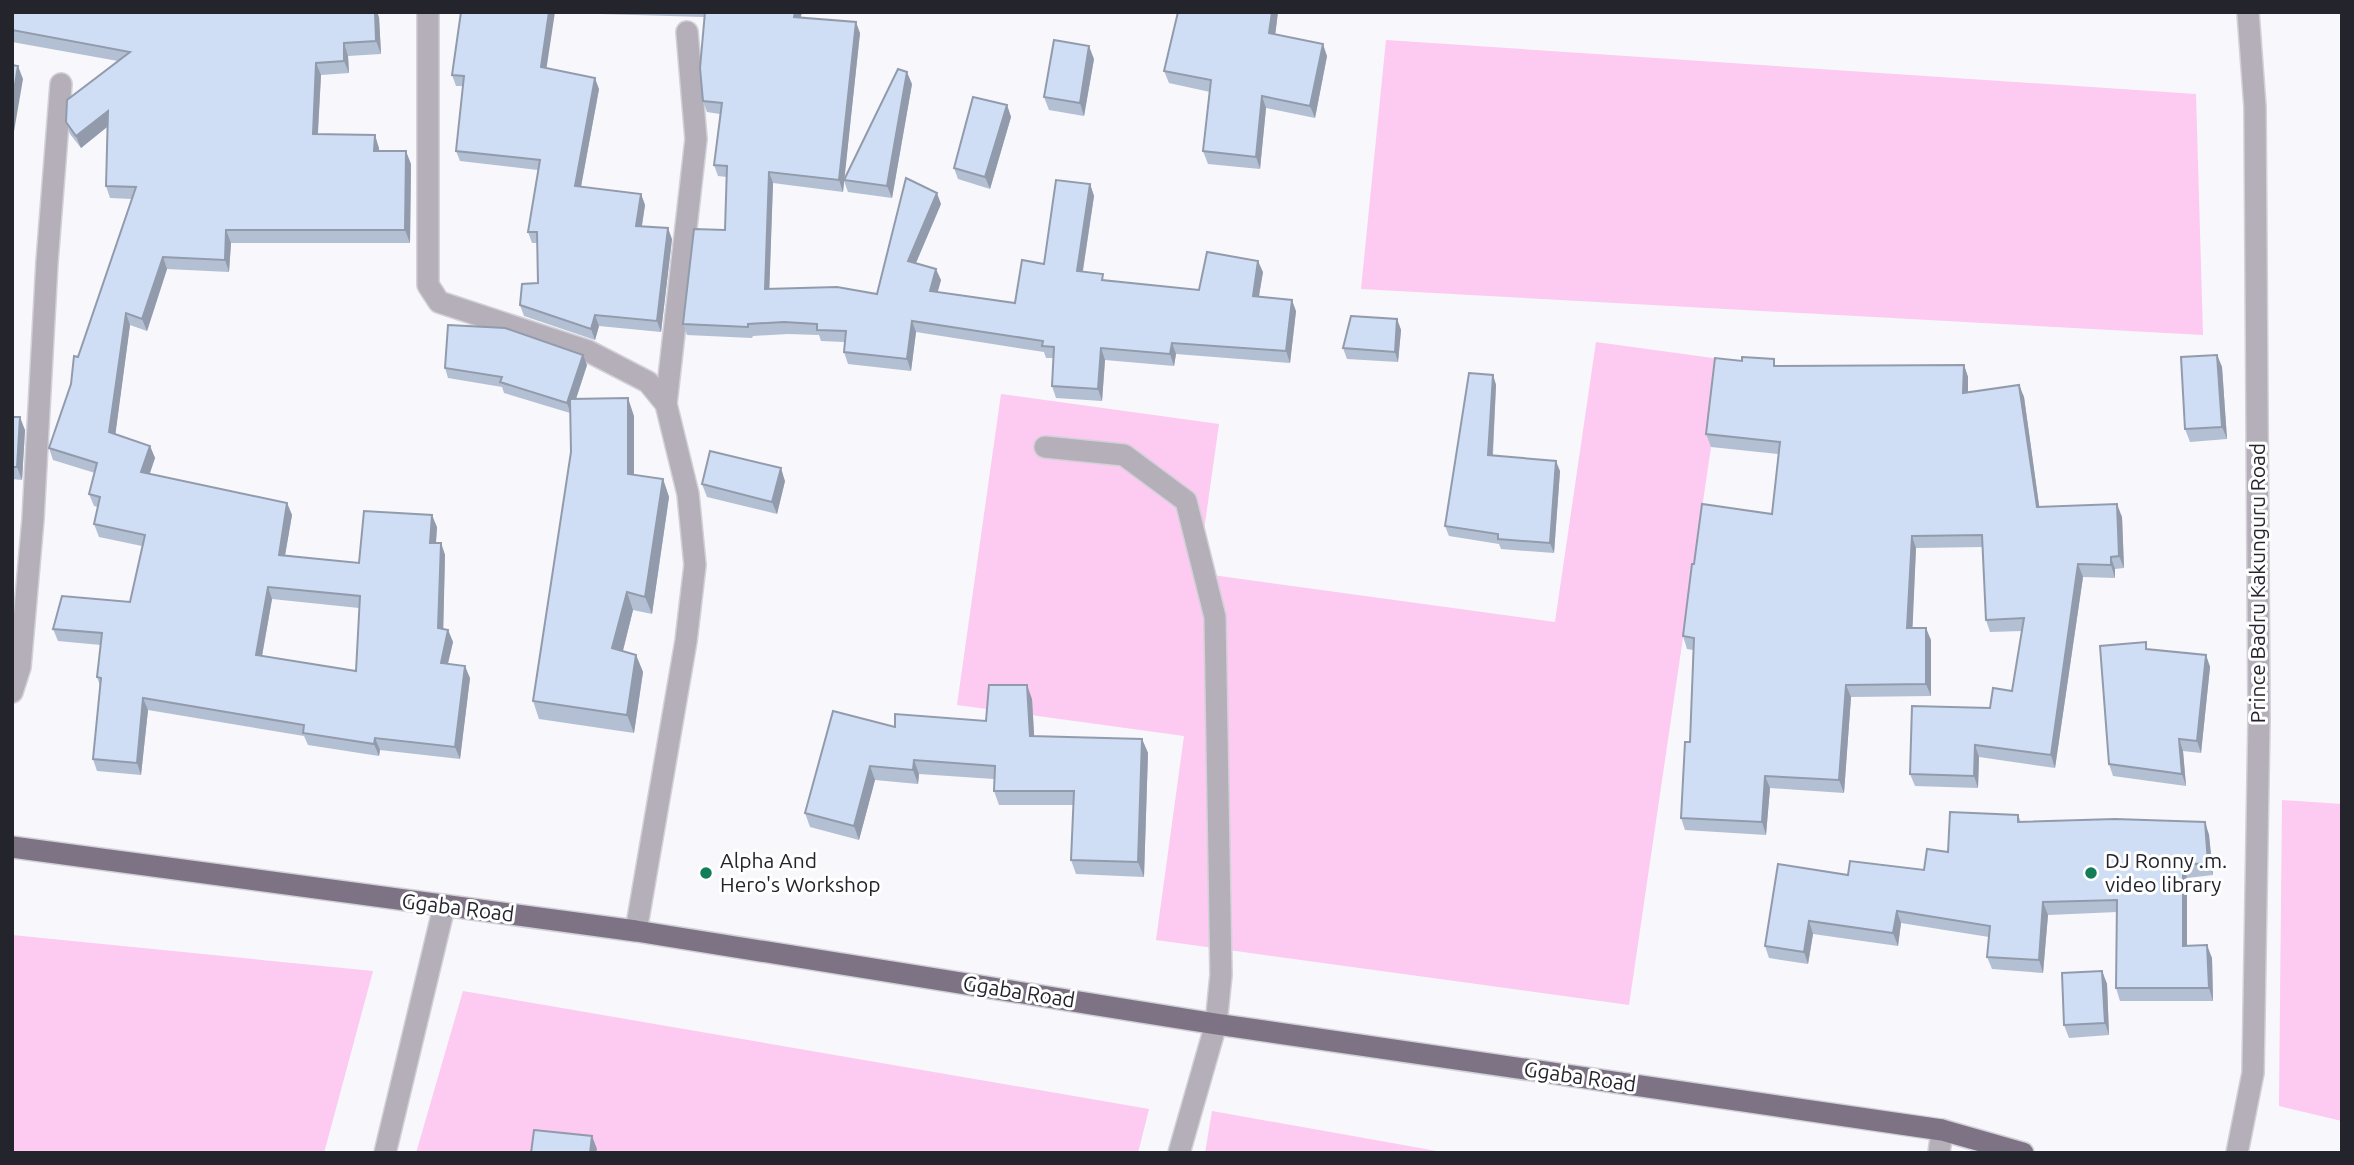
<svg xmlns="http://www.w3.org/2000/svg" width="2354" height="1165" viewBox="0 0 2354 1165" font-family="Ubuntu,sans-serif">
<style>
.green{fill:#fdcaf1}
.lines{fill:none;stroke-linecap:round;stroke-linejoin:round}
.minor-casing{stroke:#d1d1d7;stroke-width:24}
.major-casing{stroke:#d1d1d7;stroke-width:24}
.minor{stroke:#b5afb9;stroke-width:21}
.major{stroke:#7d7385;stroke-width:21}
.wall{fill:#b3bfd3;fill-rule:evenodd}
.shaded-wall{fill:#929bac}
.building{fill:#d0def5;stroke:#929bac;stroke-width:2;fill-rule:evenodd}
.poi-dot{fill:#117e59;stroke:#fff;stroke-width:2.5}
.labels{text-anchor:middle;stroke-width:6;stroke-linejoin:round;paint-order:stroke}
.street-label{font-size:21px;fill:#24242d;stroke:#fff}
.poi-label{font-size:21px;fill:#24242d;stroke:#fff;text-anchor:start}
</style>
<rect width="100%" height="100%" fill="#f7f7fc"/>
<g class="green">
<path d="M1386,40L2196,94L2203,335L1361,289Z"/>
<path d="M1596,342L1720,359L1711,447L1629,1005L1156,940L1184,736L957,705L1001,394L1219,424L1198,573L1555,622Z"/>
<path d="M2282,800L2342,804V1121L2279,1106Z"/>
<path d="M12,935L373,971L324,1153H12Z"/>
<path d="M463,991L1149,1109L1138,1153H416Z"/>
<path d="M1212,1111L1448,1153H1205Z"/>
</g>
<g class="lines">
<defs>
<g id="minor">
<path d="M428,12V285L439,302L588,351L648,382L666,404L688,494L695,565L686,641L636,931"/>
<path d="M666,404L696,139L687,32"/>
<path d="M1045,447L1124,455L1186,501L1215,617L1221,975L1216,1024L1179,1153"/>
<path d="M12,692L20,667L33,519L47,262L61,84"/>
<path d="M385,1153L444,907"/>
<path d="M1939,1153L1942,1130"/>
<path d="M2237,1153L2253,1073L2259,719L2255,107L2248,12"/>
</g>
<path id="major" d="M12,847L636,931L1216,1024L1942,1130L2023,1153"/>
</defs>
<use href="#minor" class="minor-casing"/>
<use href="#major" class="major-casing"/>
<use href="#minor" class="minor"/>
<use href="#major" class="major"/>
</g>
<g class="wall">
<path d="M12,12L379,17L381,54L348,56L349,73L321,75L318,134L379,148V151L411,164L410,243H231L229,272L167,269L147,331L130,325L115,434L150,446L155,458L149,474L287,503L292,515L285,555L359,563L437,527L436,543H441L445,555L443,629L448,630L453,642L448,664L470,678L460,759L380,750L379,756L308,745L304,736L148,710L141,775L97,771L93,759L100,686L97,677L101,645L58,641L53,629L130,602L142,546L99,537L94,524L98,507L94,506L89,494L95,473L53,460L49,448L71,384L78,357L132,199L110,198L106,186L107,127L81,148L70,134L66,122L118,61L12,42ZM272,599L359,608L356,671L262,656Z"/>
<path d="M600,12H802L800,18L860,33L844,180L912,84L892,198L848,192L844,181L843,192L773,183L769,289L877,294L941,204L916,263L941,280L937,292L1015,303L1044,264L1090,184L1094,196L1083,271L1105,280L1199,290L1263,272L1259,296L1296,311L1290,363L1176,354L1174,366L1105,360L1102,401L1056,398L1052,386L1054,358H1046L1044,352L916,332L911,371L848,364L844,352V342L821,341L819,335L788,334L753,336L752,338L687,335L683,324L725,230L727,177L718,176L714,165L720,114L707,112L703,101L704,17L600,14Z"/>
<path d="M1178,12H1278L1275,34L1327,56L1315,118L1266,108L1260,169L1208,164L1203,151L1210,92L1169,83L1164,71Z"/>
<path d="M1094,59L1084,116L1049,110L1044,97Z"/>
<path d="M546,68L599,89L581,187L641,194L645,205L642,226L672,239L661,332L599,326L595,340L524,316L520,305L538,283L537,243H532L528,232L538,170L460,161L456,151L463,86H456L452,75Z"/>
<path d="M1007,105L1011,117L990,189L958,179L954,168Z"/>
<path d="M1397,319L1401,330L1398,362L1347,359L1343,348Z"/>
<path d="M2217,355L2222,367L2227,439L2190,442L2185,429Z"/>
<path d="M1742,361L1776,366L1964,365L1968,377V392L2019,385L2024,397L2039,506L2122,517L2124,568L2115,569V578L2083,577L2055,768L1979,757L1978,788L1915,786L1910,774L2012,691L2022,631L1990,632L1986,620L1983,547L1916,548L1912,628L1931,640V696L1851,697L1844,793L1770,788L1766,835L1685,830L1681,818L1690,742L1693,650L1687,649L1683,636L1694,564L1772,514L1778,454L1711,447L1706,434Z"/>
<path d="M587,365L576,399L634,416V475L663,479L669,497L652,614L633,610L623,651L636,655L643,672L634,733L539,719L533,701L571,452L570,413L504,393L502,387L448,378L445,368Z"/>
<path d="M1493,375L1496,385L1493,455L1560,471L1554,553L1501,549L1499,544L1449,536L1445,526Z"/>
<path d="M12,417L25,430L22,480L12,479Z"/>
<path d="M785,481L777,514L707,497L702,484Z"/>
<path d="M2148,650L2206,655L2210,667L2201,753L2183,751L2186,786L2113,776L2109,764Z"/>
<path d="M1032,699L1034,736L1142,739L1148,753L1144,877L1076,874L1071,860L1074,805H999L994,791V779L919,774L918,784L875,780L859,840L810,827L805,813L895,727L986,721Z"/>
<path d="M2018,815L2021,822H2205L2209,835L2213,875L2187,878V946L2212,958L2213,1001H2120L2116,988L2117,912L2048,915L2043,973L1992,969L1987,957L1989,937L1901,923L1898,946L1813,934L1808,964L1769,958L1765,946L1848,875L1924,870L1948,852Z"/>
<path d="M2102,971L2107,984L2109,1035L2069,1038L2064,1025Z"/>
</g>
<g class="shaded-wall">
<path d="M375,12H377L379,17L381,54L376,41Z"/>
<path d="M549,12H555L545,78L541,67Z"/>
<path d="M795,12H802L798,29L794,17Z"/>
<path d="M1272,12H1278L1274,45L1269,33Z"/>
<path d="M856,22L860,33L843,192L839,180Z"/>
<path d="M344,43L348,56L349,73L344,61Z"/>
<path d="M1323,44L1327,56L1315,118L1310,106Z"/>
<path d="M1089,46L1094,59L1084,116L1080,103Z"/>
<path d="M316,63L321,75L317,146L313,134Z"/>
<path d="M18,66L23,79L12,143V103Z"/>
<path d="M907,72L912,84L892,198L887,186Z"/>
<path d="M595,78L599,89L579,197L575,186Z"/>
<path d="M1262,96L1266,108L1260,169L1256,157Z"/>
<path d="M1007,105L1011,117L990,189L985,177Z"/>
<path d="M108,111L112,123L81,148L76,136Z"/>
<path d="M375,135L379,148V164L374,151Z"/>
<path d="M406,151L411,164L410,243L405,230Z"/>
<path d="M769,172L773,183L769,300L765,289Z"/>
<path d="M1090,184L1094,196L1081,282L1077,271Z"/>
<path d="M937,193L941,204L912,272L908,261Z"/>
<path d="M641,194L645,205L640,237L636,226Z"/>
<path d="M668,228L672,239L661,332L657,321Z"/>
<path d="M226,230L231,243L229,272L225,260Z"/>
<path d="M163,257L167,269L147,331L142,319Z"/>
<path d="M1258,261L1263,272L1257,307L1253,296Z"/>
<path d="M936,269L941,280L935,302L930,291Z"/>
<path d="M1292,300L1296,311L1290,363L1286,351Z"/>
<path d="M126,313L130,325L114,445L109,432Z"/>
<path d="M595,315L599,326L595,340L591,329Z"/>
<path d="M1397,319L1401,330L1398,362L1395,352Z"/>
<path d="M912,321L916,332L911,371L907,359Z"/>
<path d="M1172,343L1176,354L1174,366L1170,354Z"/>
<path d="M1101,348L1105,360L1102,401L1098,389Z"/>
<path d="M583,355L587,365L571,414L567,403Z"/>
<path d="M2217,355L2222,367L2227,439L2222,427Z"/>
<path d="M1964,365L1968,377V406L1963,393Z"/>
<path d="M1493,375L1496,385L1492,465L1488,455Z"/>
<path d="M2019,385L2024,397L2041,519L2037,507Z"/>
<path d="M628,398L634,416V492L628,474Z"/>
<path d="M20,417L25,430L22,480L17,467Z"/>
<path d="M150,446L155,458L146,485L141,472Z"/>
<path d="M1556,461L1560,471L1554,553L1550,543Z"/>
<path d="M781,468L785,481L777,514L772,502Z"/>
<path d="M663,479L669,497L652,614L645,597Z"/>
<path d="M287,503L292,515L283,567L279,555Z"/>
<path d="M2117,504L2122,517L2124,568L2119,556Z"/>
<path d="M432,515L437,527L435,555L430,543Z"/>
<path d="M1912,536L1916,548L1912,640L1907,628Z"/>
<path d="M441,543L445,555L443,640L438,628Z"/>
<path d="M2111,557L2115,569V578L2111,565Z"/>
<path d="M2078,564L2083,577L2055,768L2051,755Z"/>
<path d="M268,587L272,599L260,667L256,655Z"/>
<path d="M627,592L633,610L619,666L612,648Z"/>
<path d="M1926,628L1931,640V696L1926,684Z"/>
<path d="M448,630L453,642L445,675L441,663Z"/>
<path d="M636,655L643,672L634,733L627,715Z"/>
<path d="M2206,655L2210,667L2201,753L2197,741Z"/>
<path d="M465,666L470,678L460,759L455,747Z"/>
<path d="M1027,685L1032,699L1035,750L1030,736Z"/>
<path d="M1846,685L1851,697L1844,793L1839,780Z"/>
<path d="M143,698L148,710L141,775L137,763Z"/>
<path d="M375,738L380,750L379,756L374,744Z"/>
<path d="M1142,739L1148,753L1144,877L1138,862Z"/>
<path d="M2179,739L2183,751L2186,786L2182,774Z"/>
<path d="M1975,745L1979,757L1978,788L1974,776Z"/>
<path d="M914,760L919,774L918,784L913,770Z"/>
<path d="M870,766L875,780L859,840L854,826Z"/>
<path d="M1765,776L1770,788L1766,835L1762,822Z"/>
<path d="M2205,822L2209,835L2213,875L2208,863Z"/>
<path d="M2183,865L2187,878V958L2183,946Z"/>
<path d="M2043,902L2048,915L2043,973L2039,960Z"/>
<path d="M1897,911L1901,923L1898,946L1893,933Z"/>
<path d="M1809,921L1813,934L1808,964L1804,952Z"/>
<path d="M2207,945L2212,958L2213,1001L2209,988Z"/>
<path d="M2102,971L2107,984L2109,1035L2105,1023Z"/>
<path d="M592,1136L597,1149L596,1153H590Z"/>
</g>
<g class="building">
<path d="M12,12H375L376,41L344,43V61L316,63L313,134L375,135L374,151H406L405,230H226L225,260L163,257L142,319L126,313L109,432L150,446L141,472L287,503L279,555L359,563L364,511L432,515L430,543H441L438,628L448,630L441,663L465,666L455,747L375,738L374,744L303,733L304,725L143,698L137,763L93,759L101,678L97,677L102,633L53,629L62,596L130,602L145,535L94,524L100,497L89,494L97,463L49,448L71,384L74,356L78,357L136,187L106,186L108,111L76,136L66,122L67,100L130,52L12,30ZM268,587L360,596L356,671L256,655Z"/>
<path d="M461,12H549L541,67L595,78L575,186L641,194L636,226L668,228L657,321L595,315L591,329L520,305L522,284L538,283L537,232H528L540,160L456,151L464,76L452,75Z"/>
<path d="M705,12H795L794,17L856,22L839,180L769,172L765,289L837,287L877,294L906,178L937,193L908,261L936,269L930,291L1015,303L1022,260L1044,264L1056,180L1090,184L1077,271L1103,274L1102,280L1199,290L1207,252L1258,261L1253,296L1292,300L1286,351L1172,343L1170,354L1101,348L1098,389L1052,386L1054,347L1042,346L1043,341L912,321L907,359L844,352L846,331L817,330V324L784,322L748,324V327L683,324L694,229L725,230L727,166L714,165L722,103L703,101L700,68Z"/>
<path d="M1178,12H1272L1269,33L1323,44L1310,106L1262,96L1256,157L1203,151L1211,80L1164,71Z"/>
<path d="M1054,40L1089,46L1080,103L1044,97Z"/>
<path d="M12,65L18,66L12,103Z"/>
<path d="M898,69L907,72L887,186L844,180Z"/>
<path d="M973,97L1007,105L985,177L954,168Z"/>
<path d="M1351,316L1397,319L1395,352L1343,348Z"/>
<path d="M448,325L505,328L583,355L567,403L500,382L502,377L445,368Z"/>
<path d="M2217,355L2222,427L2185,429L2181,357Z"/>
<path d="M1742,357L1774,359V366L1964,365L1963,393L2019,385L2037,507L2117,504L2119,556L2111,557V565L2078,564L2051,755L1975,745L1974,776L1910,774L1912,706L1990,708L1993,688L2012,691L2024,618L1986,620L1982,535L1912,536L1907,628H1926V684L1846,685L1839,780L1765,776L1762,822L1681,818L1685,742H1690L1694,638L1683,636L1692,564H1694L1702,504L1772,514L1780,442L1706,434L1715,358L1742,361Z"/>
<path d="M1469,373L1493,375L1488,455L1556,461L1550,543L1498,539V534L1445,526Z"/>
<path d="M628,398V474L663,479L645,597L627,592L612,648L636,655L627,715L533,701L571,452L570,399Z"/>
<path d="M12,417H20L17,467H12Z"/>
<path d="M710,451L781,468L772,502L702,484Z"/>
<path d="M2146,642V649L2206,655L2197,741L2179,739L2182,774L2109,764L2100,646Z"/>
<path d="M989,685H1027L1030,736L1142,739L1138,862L1071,860L1074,791H994L995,766L914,760L913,770L870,766L854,826L805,813L833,711L895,727V714L986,721Z"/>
<path d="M1950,812L2018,815V822L2115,819L2205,822L2208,863L2183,865V946L2207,945L2209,988H2116L2117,900L2043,902L2039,960L1987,957L1990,926L1897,911L1893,933L1809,921L1804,952L1765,946L1778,864L1848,875L1850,861L1924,870L1927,849L1948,852Z"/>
<path d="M2102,971L2105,1023L2064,1025L2062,973Z"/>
<path d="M534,1130L592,1136L590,1153H531Z"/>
</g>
<g class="poi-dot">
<circle cx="706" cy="873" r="7"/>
<circle cx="2091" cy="873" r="7"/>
</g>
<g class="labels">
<g class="street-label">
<text transform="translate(2258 583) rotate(-90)" y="7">Prince Badru Kakunguru Road</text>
<text transform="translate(458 908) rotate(7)" y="7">Ggaba Road</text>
<text transform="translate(1019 992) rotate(9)" y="7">Ggaba Road</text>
<text transform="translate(1580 1077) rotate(8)" y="7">Ggaba Road</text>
</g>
<g class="poi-label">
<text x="720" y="868">Alpha And<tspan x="720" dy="24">Hero's Workshop</tspan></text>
<text x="2105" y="868">DJ Ronny .m.<tspan x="2105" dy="24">video library</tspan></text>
</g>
</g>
<rect width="2354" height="1165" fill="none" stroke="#24242d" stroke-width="28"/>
</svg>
